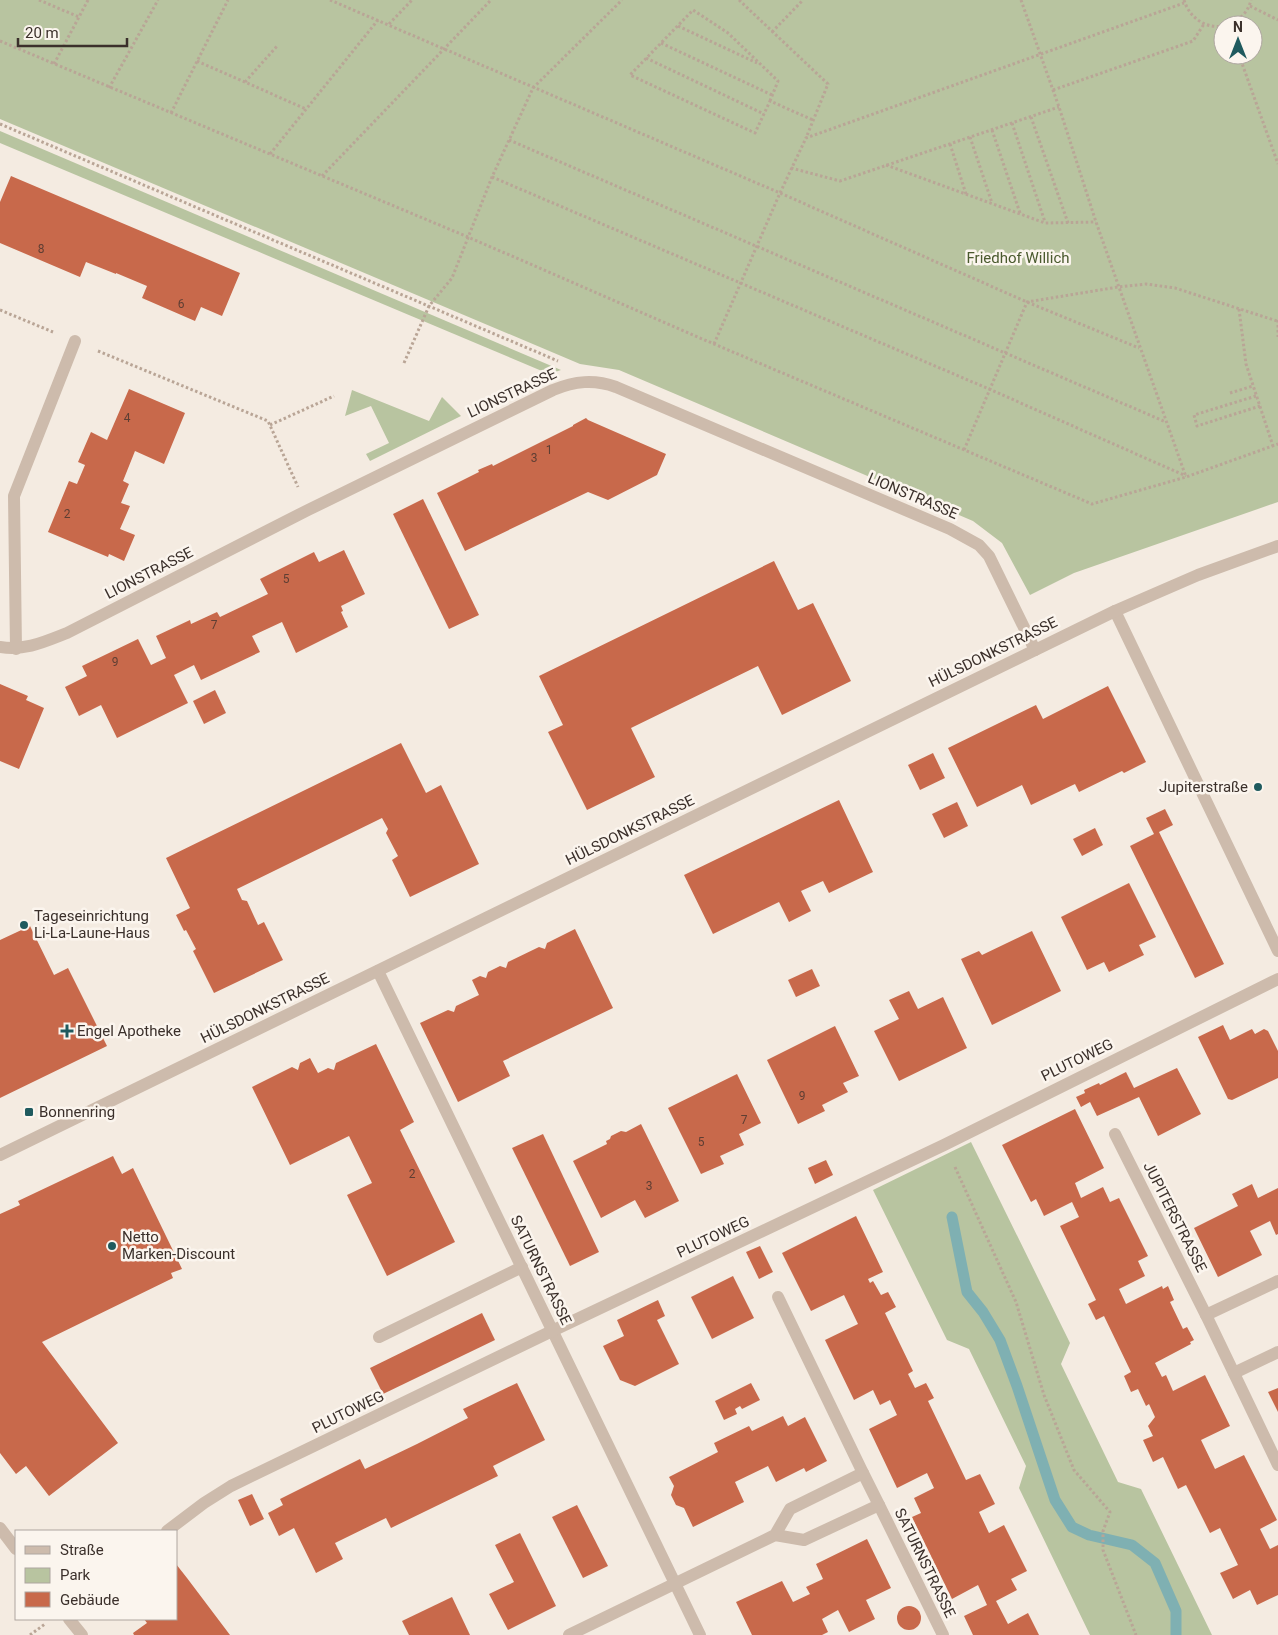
<svg xmlns="http://www.w3.org/2000/svg" width="1278" height="1635" viewBox="0 0 1278 1635" font-family="Roboto,sans-serif">
<style>
.green{fill:#b8c4a0;fill-rule:evenodd}
.lines{fill:none;stroke-linecap:round;stroke-linejoin:round}
.stream{stroke:#7fb0b2;stroke-width:11}
.building{fill:#c8694b}
.path{stroke:#b9a596;stroke-width:3;stroke-dasharray:2.5 2.5;stroke-linecap:butt}
.lane{stroke:#cdbbac;stroke-width:12}
.street{stroke:#cdbbac;stroke-width:12}
.poi-dot{fill:#1f5a5e;stroke:#fbf5ee;stroke-width:2}
.labels{text-anchor:middle;stroke-width:5;stroke-linejoin:round;paint-order:stroke}
.number-label{font-size:12px;fill:#5e3e33}
.park-label{font-size:15px;fill:#4a5a2e;stroke:#fbf5ee}
.street-label{font-size:15px;fill:#3b302b;stroke:#fbf5ee}
.poi-label{font-size:15px;fill:#3b302b;stroke:#fbf5ee;text-anchor:start}
</style>
<rect width="100%" height="100%" fill="#f4ebe1"/>
<g class="green">
<path d="M0,0H1278V502L1074,573L1030,595L1002,543L973,521L619,370L580,364L0,119ZM1223,25H1253V55H1223Z"/>
<path d="M0,131L561,370L549,374L0,143Z"/>
<path d="M352,390L429,421L442,397L461,416L370,461L366,454L389,443L371,406L345,416Z"/>
<path d="M971,1142L1070,1343L1061,1364L1118,1482L1141,1489L1212,1635H1090L1019,1488L1026,1466L969,1349L947,1340L873,1190Z"/>
</g>
<g class="lines">
<path class="stream" d="M952,1217L967,1292L983,1312L1000,1340L1017,1386L1055,1500L1072,1527L1089,1535L1132,1545L1155,1563L1176,1611V1635"/>
</g>
<g class="building">
<path d="M11,176L240,273L222,316L201,307L195,321L142,298L147,286L116,273V274L86,262L80,277L0,243V202Z"/>
<path d="M129,389L185,413L164,464L135,451L123,481L129,484L121,503L130,506L120,529L135,535L124,561L109,554L108,557L48,532L69,481L77,484L85,465L78,462L91,432L107,440Z"/>
<path d="M586,418L588,420L666,454L657,475L608,500L588,492L465,551L437,493L479,472L478,470L492,464L493,466L573,426V425Z"/>
<path d="M423,499L479,615L449,629L393,514Z"/>
<path d="M344,550L365,594L341,606L343,611L341,612L348,627L296,653L282,622L252,636L260,652L201,680L194,665L174,675L188,703L117,738L101,705L79,716L65,687L87,676L82,666L138,639L151,665L166,658L156,636L190,620L191,624L217,612L220,617L268,594L260,579L314,552L319,562Z"/>
<path d="M774,561L798,610L813,603L851,681L782,715L758,666L631,728L655,777L587,810L548,732L563,725L539,676Z"/>
<path d="M0,684L28,696L26,700L44,708L19,769L0,761Z"/>
<path d="M1108,686L1146,762L1124,773L1122,771L1079,792L1075,784L1031,805L1022,785L977,807L948,748L1036,705L1043,719Z"/>
<path d="M215,690L226,713L204,724L193,701Z"/>
<path d="M401,743L426,793L441,785L479,864L410,897L392,860L398,856L386,833L388,829L382,818L237,889L242,900L247,901L258,925L264,922L283,960L214,993L193,951L196,949L186,930L184,931L176,915L190,908L166,858Z"/>
<path d="M933,753L945,778L920,790L908,765Z"/>
<path d="M839,800L873,872L829,893L823,881L801,891L811,911L789,922L779,902L713,934L684,875Z"/>
<path d="M957,802L968,826L944,838L932,814Z"/>
<path d="M1165,809L1173,825L1159,832L1224,964L1195,978L1130,846L1154,834L1146,818Z"/>
<path d="M1095,828L1103,845L1082,856L1073,839Z"/>
<path d="M1129,883L1156,937L1139,945L1144,955L1109,972L1104,962L1087,970L1061,917Z"/>
<path d="M30,926L54,975L68,968L107,1046L0,1098V940Z"/>
<path d="M575,929L613,1008L503,1061L510,1076L458,1102L420,1023L448,1010L454,1012L456,1006L479,995L472,980L480,976L486,978L488,972L500,966L506,968L508,962L539,947L545,949L547,943Z"/>
<path d="M1032,931L1061,991L992,1025L961,959L979,951L982,955Z"/>
<path d="M812,969L820,986L796,997L788,980Z"/>
<path d="M909,991L918,1009L943,997L967,1048L899,1081L874,1031L899,1019L889,1000Z"/>
<path d="M1223,1025L1230,1040L1252,1029L1255,1034L1264,1029L1268,1031L1278,1051V1078L1232,1100L1228,1099L1198,1037Z"/>
<path d="M835,1026L859,1076L843,1083L848,1092L822,1105L825,1111L798,1124L767,1060Z"/>
<path d="M376,1044L414,1122L400,1130L455,1242L387,1276L347,1195L372,1183L349,1136L290,1165L252,1087L292,1067L298,1070L300,1063L310,1058L318,1073L328,1068L334,1070L336,1063Z"/>
<path d="M1177,1068L1201,1114L1158,1136L1139,1097L1097,1116L1090,1102L1081,1107L1076,1097L1085,1093L1084,1090L1099,1083L1100,1085L1126,1072L1134,1088Z"/>
<path d="M737,1074L761,1123L739,1134L744,1145L720,1156L724,1164L701,1174L668,1108Z"/>
<path d="M1075,1109L1104,1168L1075,1183L1081,1198L1103,1187L1110,1202L1119,1198L1148,1256L1138,1261L1145,1276L1119,1289L1126,1304L1162,1286L1163,1289L1168,1286L1174,1300L1170,1302L1183,1329L1187,1327L1194,1340L1190,1342L1191,1344L1155,1363L1162,1377L1166,1375L1173,1391L1205,1375L1230,1426L1201,1440L1215,1469L1244,1455L1277,1520L1260,1529L1270,1549L1278,1545V1595L1257,1605L1250,1590L1233,1599L1220,1573L1238,1565L1220,1528L1210,1533L1186,1485L1178,1489L1163,1457L1153,1462L1143,1440L1153,1436L1148,1426L1155,1417L1149,1404L1146,1406L1138,1389L1131,1392L1124,1376L1131,1372L1104,1316L1096,1320L1088,1304L1096,1300L1060,1226L1079,1217L1072,1202L1044,1216L1036,1199L1031,1202L1002,1145Z"/>
<path d="M641,1124L679,1201L645,1218L635,1200L601,1218L573,1161L607,1144L606,1141L610,1139L611,1136L621,1131L626,1132Z"/>
<path d="M543,1134L599,1252L570,1266L512,1148Z"/>
<path d="M113,1156L122,1174L133,1168L182,1269L171,1273L173,1278L42,1342L118,1443L49,1496L26,1466L16,1474L0,1453V1214L20,1205L18,1201Z"/>
<path d="M826,1160L833,1175L815,1184L808,1168Z"/>
<path d="M1252,1184L1258,1198L1278,1188V1234L1276,1235L1270,1221L1250,1231L1262,1255L1218,1277L1194,1228L1238,1206L1232,1194Z"/>
<path d="M856,1216L883,1272L868,1279L870,1283L873,1281L881,1295L888,1292L896,1307L885,1313L913,1371L908,1374L915,1388L926,1383L934,1398L928,1401L966,1480L980,1474L995,1504L979,1512L989,1533L1004,1525L1027,1571L1011,1579L1017,1590L996,1601L1008,1624L1028,1613L1039,1635H973L964,1616L987,1605L978,1585L952,1599L912,1517L921,1513L914,1498L934,1488L927,1473L897,1488L869,1429L897,1415L890,1400L880,1405L873,1390L854,1400L825,1340L858,1324L844,1295L811,1311L782,1253Z"/>
<path d="M760,1246L773,1272L759,1279L746,1252Z"/>
<path d="M733,1276L754,1318L712,1339L691,1297Z"/>
<path d="M658,1300L665,1316L657,1320L679,1364L635,1386L620,1380L603,1346L624,1336L617,1320Z"/>
<path d="M482,1313L495,1340L383,1394L370,1368Z"/>
<path d="M517,1383L545,1440L493,1466L498,1476L391,1528L386,1518L335,1543L343,1559L316,1573L294,1528L279,1536L268,1513L283,1505L280,1499L360,1459L365,1469L417,1444L468,1418L463,1409Z"/>
<path d="M751,1383L760,1400L742,1409L740,1406L735,1409L737,1414L724,1420L715,1401Z"/>
<path d="M1278,1388V1412L1268,1392Z"/>
<path d="M783,1416L788,1426L805,1417L827,1461L806,1472L804,1468L776,1482L768,1466L735,1482L744,1502L693,1527L684,1508L676,1505L671,1495L674,1486L669,1477L718,1452L714,1443L749,1426L752,1431Z"/>
<path d="M252,1494L264,1519L250,1526L238,1500Z"/>
<path d="M577,1505L608,1566L583,1578L552,1517Z"/>
<path d="M520,1533L556,1606L508,1630L489,1594L514,1582L495,1545Z"/>
<path d="M867,1539L891,1588L866,1600L875,1619L849,1632L838,1610L822,1619L828,1632L822,1635H752L736,1602L782,1581L793,1602L810,1594L806,1587L823,1579L816,1564Z"/>
<path d="M176,1564L187,1578L230,1635H134L133,1633L147,1623L144,1619H176Z"/>
<path d="M452,1597L470,1635H409L402,1621Z"/>
<circle cx="909" cy="1618" r="12"/>
</g>
<g class="lines">
<g class="path">
<path d="M39,0L79,17"/>
<path d="M330,0L780,193L1027,302L1139,348"/>
<path d="M739,0L828,84L806,138"/>
<path d="M1021,0L1059,107L1096,222L1186,477"/>
<path d="M1184,0C1189,17 1205,29 1223,26"/>
<path d="M1250,6L1278,20"/>
<path d="M389,24L412,0"/>
<path d="M1228,25C1239,20 1248,13 1251,0"/>
<path d="M678,26L757,63"/>
<path d="M772,32L803,0"/>
<path d="M0,41L468,237L714,344L1092,504L1186,477L1278,444"/>
<path d="M661,43L772,95"/>
<path d="M1239,55L1278,164"/>
<path d="M646,58L764,114"/>
<path d="M197,61L306,109"/>
<path d="M54,64L88,0"/>
<path d="M245,82L278,45"/>
<path d="M109,88L158,0"/>
<path d="M1053,90L1193,41L1204,24"/>
<path d="M770,101L778,81L728,33L693,10L630,75L755,133L770,101L813,120"/>
<path d="M171,113L228,0"/>
<path d="M1031,117L1068,223"/>
<path d="M1012,123L1045,222"/>
<path d="M0,124L558,361"/>
<path d="M992,130L1020,213"/>
<path d="M970,137L992,203"/>
<path d="M509,140L1166,422"/>
<path d="M950,144L966,194"/>
<path d="M270,154L378,20"/>
<path d="M886,165L1045,223L1096,222"/>
<path d="M791,168L840,181L1059,107"/>
<path d="M322,176L491,0"/>
<path d="M492,177L989,389L1186,476"/>
<path d="M1239,309L1246,364L1273,446"/>
<path d="M0,310L53,332"/>
<path d="M1278,320V337"/>
<path d="M714,344L780,193L806,138L1184,3"/>
<path d="M98,351L268,421L298,487"/>
<path d="M404,363L429,306L452,278L492,177L533,88L622,0"/>
<path d="M1230,393L1253,386"/>
<path d="M1256,396L1194,415L1197,426L1260,406"/>
<path d="M270,425L334,396"/>
<path d="M964,450L1027,302L1118,287L1146,284L1175,288L1277,321"/>
<path d="M955,1167L1016,1302L1044,1395L1074,1470L1110,1512L1103,1531V1550L1136,1635"/>
<path d="M30,1635L45,1624"/>
</g>
<path class="lane" d="M379,1337L522,1267"/>
<g class="street">
<path d="M1115,611L1278,951"/>
<path d="M0,647C25,651 44,642 67,633L308,510L553,390C575,381 594,379 616,387L950,529L979,545L989,556L1035,650"/>
<path d="M16,649L14,496L75,341"/>
<path d="M378,971L700,1635"/>
<path d="M1115,1134L1206,1315L1278,1281"/>
<path d="M0,1155L1115,611L1198,575L1278,546"/>
<path d="M778,1297L863,1473"/>
<path d="M1206,1315L1278,1465"/>
<path d="M1234,1373L1278,1352"/>
<path d="M879,1505L943,1635"/>
<path d="M0,1528L16,1549"/>
<path d="M167,1531L204,1503L231,1486L552,1331L944,1145L1278,979"/>
<path d="M69,1619L82,1635"/>
<path d="M569,1635L775,1535L804,1540L879,1505L863,1473L790,1509L775,1535"/>
</g>
</g>
<g class="poi-dot">
<circle cx="1258" cy="787" r="5"/>
<circle cx="24" cy="925" r="5"/>
<path d="M64.5 1023.5h5v5h5v5h-5v5h-5v-5h-5v-5h5z"/>
<rect x="24" y="1107" width="10" height="10" rx="2.5"/>
<circle cx="112" cy="1246" r="5"/>
</g>
<g class="labels">
<g class="number-label">
<text x="41" y="253">8</text>
<text x="181" y="308">6</text>
<text x="127" y="422">4</text>
<text x="549" y="454">1</text>
<text x="534" y="462">3</text>
<text x="67" y="518">2</text>
<text x="286" y="583">5</text>
<text x="214" y="629">7</text>
<text x="115" y="666">9</text>
<text x="802" y="1100">9</text>
<text x="744" y="1124">7</text>
<text x="701" y="1146">5</text>
<text x="412" y="1178">2</text>
<text x="649" y="1190">3</text>
</g>
<g class="park-label">
<text x="1018" y="263">Friedhof Willich</text>
</g>
<g class="street-label">
<text transform="translate(512 393) rotate(-25)" y="5">LIONSTRASSE</text>
<text transform="translate(913 496) rotate(23)" y="5">LIONSTRASSE</text>
<text transform="translate(149 573) rotate(-27)" y="5">LIONSTRASSE</text>
<text transform="translate(993 652) rotate(-26)" y="5">HÜLSDONKSTRASSE</text>
<text transform="translate(630 830) rotate(-26)" y="5">HÜLSDONKSTRASSE</text>
<text transform="translate(265 1008) rotate(-26)" y="5">HÜLSDONKSTRASSE</text>
<text transform="translate(1077 1060) rotate(-26)" y="5">PLUTOWEG</text>
<text transform="translate(1175 1217) rotate(63)" y="5">JUPITERSTRASSE</text>
<text transform="translate(713 1237) rotate(-25)" y="5">PLUTOWEG</text>
<text transform="translate(541 1270) rotate(64)" y="5">SATURNSTRASSE</text>
<text transform="translate(348 1412) rotate(-26)" y="5">PLUTOWEG</text>
<text transform="translate(925 1563) rotate(64)" y="5">SATURNSTRASSE</text>
</g>
<g class="poi-label">
<text x="1248" y="792" text-anchor="end">Jupiterstraße</text>
<text x="34" y="921">Tageseinrichtung<tspan x="34" dy="17">Li-La-Laune-Haus</tspan></text>
<text x="77" y="1036">Engel Apotheke</text>
<text x="39" y="1117">Bonnenring</text>
<text x="122" y="1242">Netto<tspan x="122" dy="17">Marken-Discount</tspan></text>
</g>
</g>
<rect x="15" y="1530" width="162" height="90" fill="#fbf5ee" stroke="#aea6a0"/>
<rect x="25" y="1546" width="25" height="8" fill="#cdbbac" stroke="#aea6a0"/>
<text x="60" y="1555" font-size="15" fill="#3b302b">Straße</text>
<rect x="25" y="1568" width="25" height="15" fill="#b8c4a0" stroke="#aea6a0"/>
<text x="60" y="1580" font-size="15" fill="#3b302b">Park</text>
<rect x="25" y="1592" width="25" height="15" fill="#c8694b" stroke="#aea6a0"/>
<text x="60" y="1605" font-size="15" fill="#3b302b">Gebäude</text>
<g transform="translate(1238 40)"><circle r="24" fill="#fbf5ee" stroke="#aea6a0"/>
<path d="M0-4L9 19L0 12L-9 19Z" fill="#1f5a5e"/>
<text y="-8" font-size="14" font-weight="bold" text-anchor="middle" fill="#3b302b">N</text>
</g>
<path d="M18 38v8h109v-8" fill="none" stroke="#3b302b" stroke-width="2.5"/>
<text x="25" y="38" font-size="15" fill="#3b302b" stroke="#fbf5ee" stroke-width="4" paint-order="stroke">20 m</text>
</svg>
